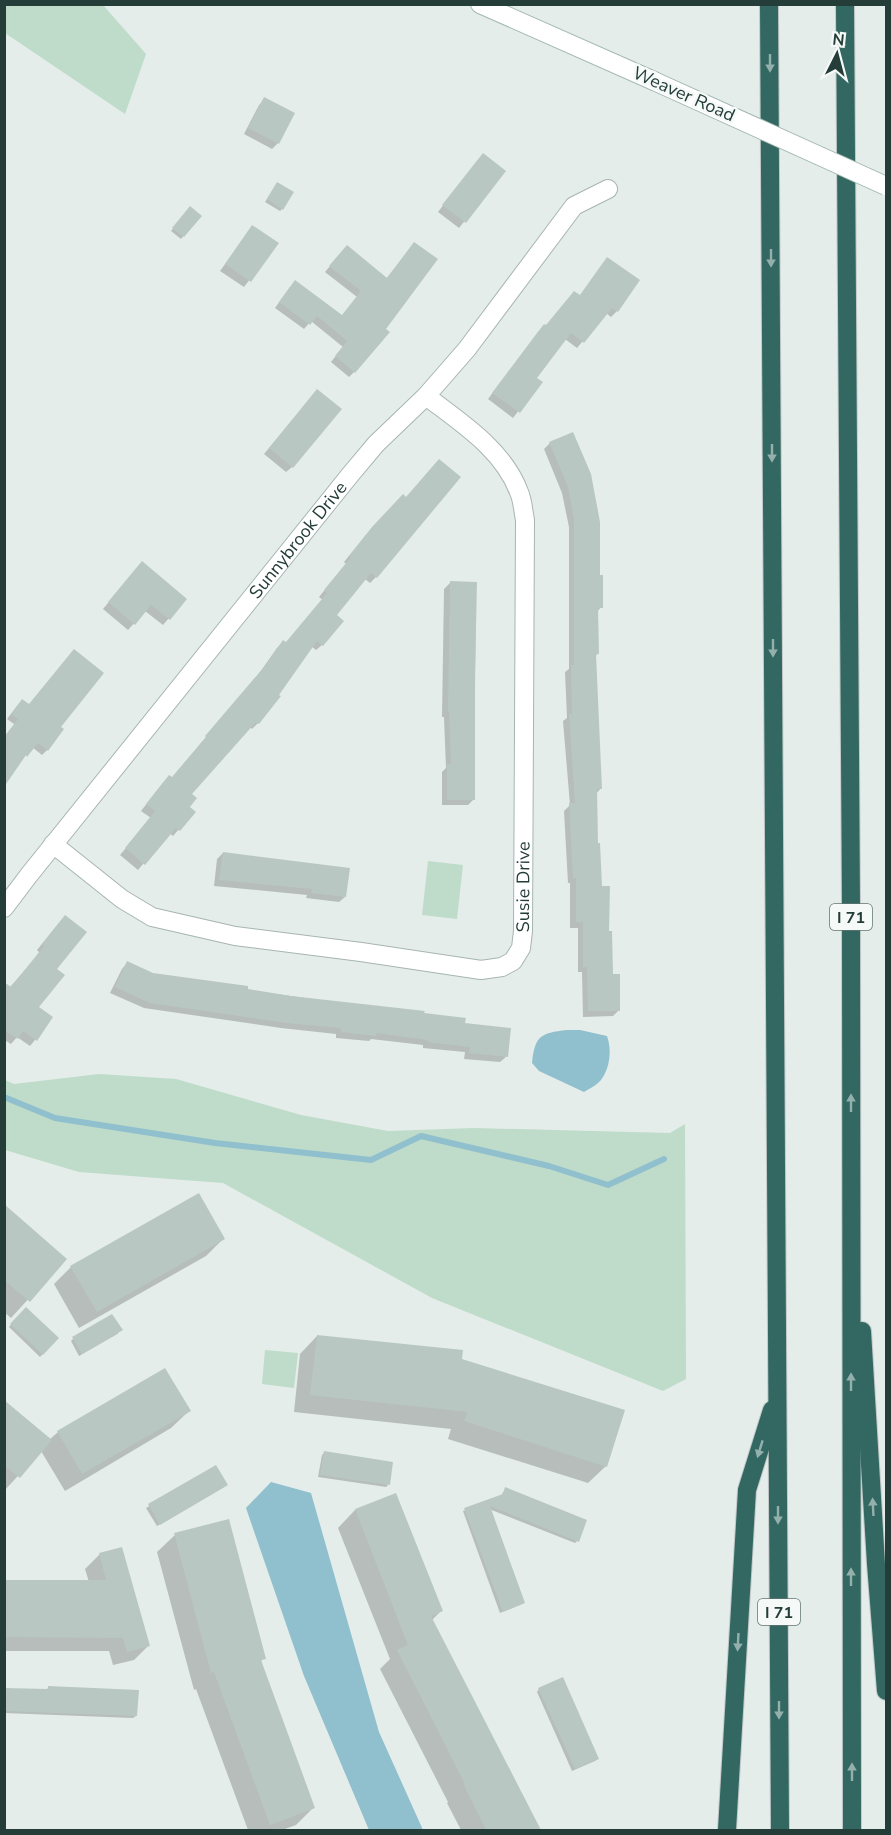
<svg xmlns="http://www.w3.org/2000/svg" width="891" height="1835" viewBox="0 0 891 1835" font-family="'Nunito Sans',sans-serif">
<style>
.green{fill:#bedcc9}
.water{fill:#90bfce}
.shadow{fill:#0003}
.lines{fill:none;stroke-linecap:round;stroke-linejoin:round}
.stream{stroke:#90bfce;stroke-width:6}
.building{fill:#b9c7c3}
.street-casing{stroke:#a7b5b1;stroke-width:20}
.secondary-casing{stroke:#a3b8b2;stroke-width:20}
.highway-casing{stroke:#c2c9c8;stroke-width:20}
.street{stroke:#fff;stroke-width:18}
.secondary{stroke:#fff;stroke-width:18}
.highway{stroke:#326861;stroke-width:18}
.secondary-bridge-casing{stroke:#a3b8b2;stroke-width:20;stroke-linecap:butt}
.secondary-bridge{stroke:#fff;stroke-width:18}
.oneway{fill:#94b0ac}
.labels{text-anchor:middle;stroke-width:5;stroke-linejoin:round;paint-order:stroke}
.shield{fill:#f5f9f7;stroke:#637572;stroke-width:1.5}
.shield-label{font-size:16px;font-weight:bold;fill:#243d39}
.street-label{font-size:18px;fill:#243d39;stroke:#f5f9f7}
</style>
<rect width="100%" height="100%" fill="#e4edea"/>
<g class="green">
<path d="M4,5H103L146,54L125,114L5,33Z"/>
<path d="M428,861L463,865L457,919L422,915Z"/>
<path d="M99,1074L176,1079L301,1115L388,1131L474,1128L670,1133L685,1124L686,1379L663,1391L432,1298L223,1183L79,1172L5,1150V1080L14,1084Z"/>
<path d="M265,1350L298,1353L294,1388L262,1384Z"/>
</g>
<g class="water">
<path d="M567,1030H580L607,1036C612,1050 610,1068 601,1080C597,1085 589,1089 584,1092L539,1071L532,1063C535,1036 540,1033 567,1030Z"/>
<path d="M271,1482L311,1493L379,1732L423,1830H369L304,1676L246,1508Z"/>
</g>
<g class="shadow">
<path d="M265,99L278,143L272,149L244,134L259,105Z"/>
<path d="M477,161L504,172L459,228L438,212Z"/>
<path d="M275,186L282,209L280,211L265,202Z"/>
<path d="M188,211L200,216L181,239L171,231Z"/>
<path d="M252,227L277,244L244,287L220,271Z"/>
<path d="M414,244L354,372L349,377L331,362L343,347L311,321L304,329L275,308L290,287L342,316L357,297L325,272L342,252L386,279Z"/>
<path d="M607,259L617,311L611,317L606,313L577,348L565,339L535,378L540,383L513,418L488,399L538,332L579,297Z"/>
<path d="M312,397L292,467L286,472L264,454Z"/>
<path d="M573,434L598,577L601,607L597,612L598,653L595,657L601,788L596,794L597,845L611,976L619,1010L613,1016L583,1017L582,972H578V928H570V883H568L564,811L570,805L563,721L567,718L565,672L569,669V527L562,493L544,449L550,443Z"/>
<path d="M366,535L376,577L370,583L365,579L335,615L322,645L316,650L311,646L258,723L252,729L250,727L190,794L188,807L194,812L173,836L169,833L138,870L120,855L151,818L141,811L163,783L171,779L258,675L277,648L283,642L285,644L323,600L319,597L346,564L344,562Z"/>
<path d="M136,569L185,599L163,625L145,611L128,630L103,609Z"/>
<path d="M450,583H476L474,799L468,805H442V772L446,768L444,717H442L444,589Z"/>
<path d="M17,706H29L59,727L47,750L42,755L32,747L21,761L14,724L7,719Z"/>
<path d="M223,853L345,897L339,902L306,898L307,895L214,886L217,859Z"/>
<path d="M59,923L55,969L36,1007L35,1040L30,1046L17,1037L11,1044L4,1040V994L40,953L37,950Z"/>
<path d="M127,963L153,975L246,990L423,1014L463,1025L506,1057L500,1062L464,1059L465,1052L423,1048V1045L371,1039L369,1041L336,1038V1034L281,1028L144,1008L110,993L122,969Z"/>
<path d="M4,1206L65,1259L11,1318L4,1312Z"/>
<path d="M223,1239L206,1256L79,1328L54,1284L71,1267Z"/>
<path d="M26,1309L57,1338L40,1357L9,1327Z"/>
<path d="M119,1333L79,1356L71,1341L73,1339Z"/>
<path d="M317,1336L460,1360L606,1466L588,1483L448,1439L451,1429L294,1412L300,1354Z"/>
<path d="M4,1402L49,1440L58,1432L189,1411L171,1428L65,1491L41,1451L4,1491Z"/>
<path d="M324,1453L388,1485L386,1487L318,1477L322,1455Z"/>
<path d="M216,1467L224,1487L157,1526L146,1508Z"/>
<path d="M505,1489L577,1541L575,1543L489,1509L524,1603L500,1613L463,1511L501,1496Z"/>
<path d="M395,1495L441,1611L432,1620L540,1830H461L447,1803L448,1802L380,1669L390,1659L338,1528L355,1510Z"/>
<path d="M175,1535L264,1658L260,1662L313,1808L296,1825L282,1830H248L196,1689L194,1690L157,1552Z"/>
<path d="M100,1554L148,1646L134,1660L113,1665L109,1651H4V1581L89,1582L85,1569Z"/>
<path d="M49,1687L136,1716L133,1718L4,1713V1689L46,1690Z"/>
<path d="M539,1689L598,1758L595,1761L572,1771L537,1692Z"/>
</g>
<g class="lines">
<path class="stream" d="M4,1097L55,1118L215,1143L371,1160L421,1136L549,1166L608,1185L664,1159"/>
</g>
<g class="building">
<path d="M264,97L295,113L279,144L248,128Z"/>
<path d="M483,153L506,171L466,223L442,205Z"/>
<path d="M277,182L294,192L283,210L267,199Z"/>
<path d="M190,206L202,216L184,237L172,228Z"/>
<path d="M252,225L279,243L251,282L225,264Z"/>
<path d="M414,242L438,259L386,329L390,332L355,373L335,356L347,341L317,316L310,325L279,302L295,280L342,315L361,291L329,266L347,245L387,278Z"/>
<path d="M607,257L640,280L618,312L612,308L584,343L571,333L537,378L543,382L520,413L492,393L544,324L546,325L574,291L580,295Z"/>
<path d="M317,389L342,409L293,468L269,448Z"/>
<path d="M573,432L591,474L600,522V575H603V608H598L599,654H596L602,789H597L598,843H600L602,886H610L609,931H612L613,974H620V1011H588L587,967H583V922H576V878H573L569,803H575L569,714H572L571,665H574V520L568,487L549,442Z"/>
<path d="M439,459L461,477L377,578L371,573L337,615L344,621L323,646L317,641L279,695L281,696L259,724L256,722L192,794L197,798L190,807L196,812L180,831L176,828L145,865L125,848L155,811L146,804L169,775L172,777L206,737L205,736L264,667L283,640L286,642L327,593L324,590L351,557L349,556L372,527L403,494L406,497Z"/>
<path d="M142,561L187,599L170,620L151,605L135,625L108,602Z"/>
<path d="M450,581L477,582L475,673V800H447V764H451L449,712H448Z"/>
<path d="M74,649L104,673L61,727L64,729L48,751L38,743L27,757L26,755L4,787V737L18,719L11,714L22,699L29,704Z"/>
<path d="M223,852L350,868L346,897L311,893L312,889L219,880Z"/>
<path d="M65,915L87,932L57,969L65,975L39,1007L53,1017L37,1041L23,1031L18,1039L4,1030V982L11,987L44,946L42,944Z"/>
<path d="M127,961L153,973L248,986V989L291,996L425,1011L424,1013L466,1018L465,1023L511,1028L508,1057L469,1053L470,1047L428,1042V1040L376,1033V1036L341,1032V1028L287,1023L150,1003L115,987Z"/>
<path d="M199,1193L225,1239L97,1312L70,1266Z"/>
<path d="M4,1204L67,1259L30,1302L4,1280Z"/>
<path d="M26,1307L59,1338L43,1355L10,1324Z"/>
<path d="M112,1314L123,1330L82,1354L72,1337Z"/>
<path d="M317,1335L463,1350L462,1359L625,1410L607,1467L464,1421L467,1412L310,1395Z"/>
<path d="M165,1368L191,1411L82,1474L57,1431Z"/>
<path d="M4,1400L52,1440L20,1478L4,1465Z"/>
<path d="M324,1451L393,1462L390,1485L320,1475Z"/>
<path d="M216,1465L228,1485L160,1525L148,1504Z"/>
<path d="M505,1487L587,1520L579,1542L490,1506L525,1603L503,1612L464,1508L503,1494Z"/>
<path d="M396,1493L443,1611L431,1616L541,1830H486L464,1785L465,1784L397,1650L408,1645L355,1509Z"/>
<path d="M229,1519L266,1659L261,1660L315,1808L270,1825L214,1672L211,1673L174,1533Z"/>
<path d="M122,1547L150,1646L127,1652L123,1638L4,1637V1580H106L99,1553Z"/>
<path d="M563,1677L599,1759L575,1769L538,1688Z"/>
<path d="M48,1686L139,1690L137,1716L4,1711V1688L48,1689Z"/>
</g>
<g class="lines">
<defs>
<g id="street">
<path id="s1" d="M53,844L122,899L152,917L235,936L361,952L481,970L502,967L513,961L521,948L523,931L525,520C523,511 523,501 519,492C503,449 461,423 426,396"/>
<path id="s2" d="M4,908L29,875L350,475L376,444L426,396L467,349L574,206L608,189"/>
</g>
<path id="secondary" d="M480,4L654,81"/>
<g id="highway">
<path d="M769,4L780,1830"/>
<path d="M845,4L851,906L852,1830"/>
<path d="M862,1331L876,1564L886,1691"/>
<path d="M727,1830L747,1490L772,1410"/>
</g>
</defs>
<use href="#street" class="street-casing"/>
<use href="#secondary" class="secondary-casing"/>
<use href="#highway" class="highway-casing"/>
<use href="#street" class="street"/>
<use href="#secondary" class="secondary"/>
<use href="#highway" class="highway"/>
<defs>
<path id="secondary-bridge" d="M654,81L886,186"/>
</defs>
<use href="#secondary-bridge" class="secondary-bridge-casing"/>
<use href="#secondary-bridge" class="secondary-bridge"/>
</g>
<defs><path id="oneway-solid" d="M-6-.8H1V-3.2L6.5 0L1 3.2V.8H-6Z" transform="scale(1.5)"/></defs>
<g class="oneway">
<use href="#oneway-solid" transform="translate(770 63) rotate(90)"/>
<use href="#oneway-solid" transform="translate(771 258) rotate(90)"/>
<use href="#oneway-solid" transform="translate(772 453) rotate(90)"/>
<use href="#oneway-solid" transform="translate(773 648) rotate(90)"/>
<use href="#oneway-solid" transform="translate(851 1103) rotate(-90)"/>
<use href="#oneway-solid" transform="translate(851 1382) rotate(-90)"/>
<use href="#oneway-solid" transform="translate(760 1449) rotate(107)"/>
<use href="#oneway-solid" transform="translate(873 1507) rotate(-93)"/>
<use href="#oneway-solid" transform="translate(778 1515) rotate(90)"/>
<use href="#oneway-solid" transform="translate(851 1577) rotate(-90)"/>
<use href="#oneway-solid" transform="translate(738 1642) rotate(93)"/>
<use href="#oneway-solid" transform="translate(779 1710) rotate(90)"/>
<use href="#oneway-solid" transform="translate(852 1772) rotate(-90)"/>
</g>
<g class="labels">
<g class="shield">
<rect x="830" y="904" width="42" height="26" rx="4.5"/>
<rect x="758" y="1599" width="42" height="26" rx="4.5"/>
</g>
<g class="shield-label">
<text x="851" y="923">I 71</text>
<text x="779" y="1618">I 71</text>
</g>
<g class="street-label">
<text transform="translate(684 94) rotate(24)" y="6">Weaver Road</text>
<text dy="6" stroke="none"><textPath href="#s2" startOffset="471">Sunnybrook Drive</textPath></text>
<text dy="6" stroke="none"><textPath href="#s1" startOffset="567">Susie Drive</textPath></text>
</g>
</g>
<rect width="891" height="1835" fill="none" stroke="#243d39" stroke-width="12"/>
<g transform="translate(837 54) rotate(6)" stroke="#f5f9f7" stroke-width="4.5" paint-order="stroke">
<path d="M0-4.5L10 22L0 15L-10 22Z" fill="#243d39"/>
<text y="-9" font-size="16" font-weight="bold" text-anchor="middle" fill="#243d39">N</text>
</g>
</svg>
